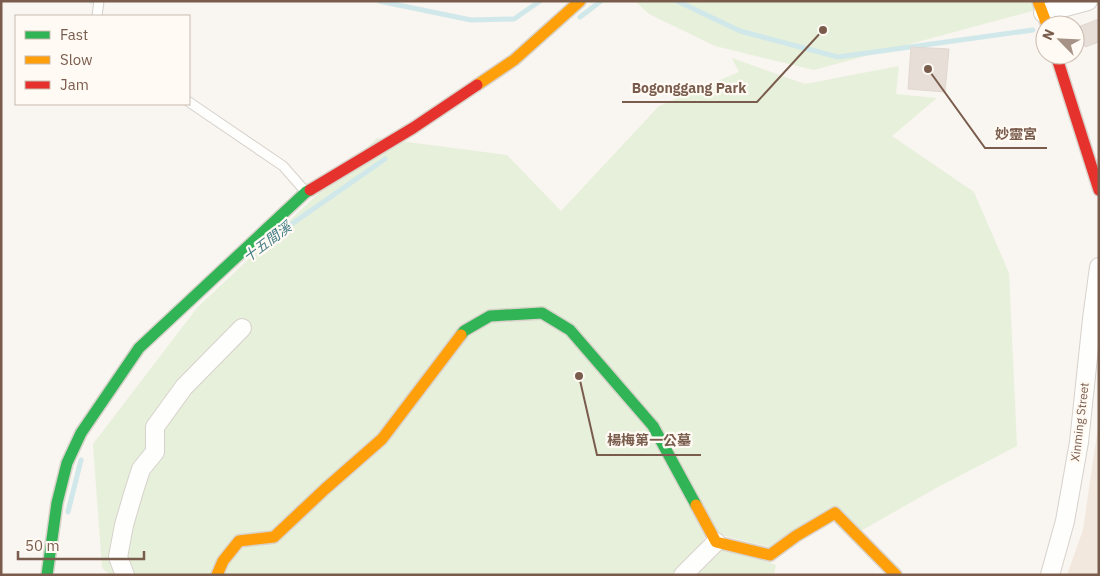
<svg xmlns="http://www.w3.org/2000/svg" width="1100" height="576" viewBox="0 0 1100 576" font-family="'IBM Plex Sans','Noto Sans TC',sans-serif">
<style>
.residential{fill:#f2e8de}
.green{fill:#e7f0db}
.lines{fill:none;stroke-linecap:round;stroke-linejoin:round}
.stream{stroke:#d0e8ea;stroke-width:5}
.building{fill:#e6ded7;stroke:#e2d8d2}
.lane-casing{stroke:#d7d1cb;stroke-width:11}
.street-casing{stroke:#d7d1cb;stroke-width:20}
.fast-casing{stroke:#d9d2cb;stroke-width:14}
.slow-casing{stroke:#d9d2cb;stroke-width:14}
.jam-casing{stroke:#d9d2cb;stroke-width:14}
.lane{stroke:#fefefd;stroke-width:9}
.street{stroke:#fefefd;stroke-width:18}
.fast{stroke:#30b455;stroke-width:11}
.slow{stroke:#ff9f0a;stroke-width:11}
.jam{stroke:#e5322d;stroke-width:11}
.labels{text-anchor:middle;stroke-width:4.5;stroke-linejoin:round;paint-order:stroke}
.street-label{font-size:12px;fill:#7a5c4d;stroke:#fffaf3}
.water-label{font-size:14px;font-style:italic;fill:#437c86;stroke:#fffaf3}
.leader{fill:none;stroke:#7a5c4d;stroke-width:2}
.callout-dot{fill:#7a5c4d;stroke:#fffaf3;stroke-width:2}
.callout-label{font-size:14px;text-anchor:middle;font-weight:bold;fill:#7a5c4d;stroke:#fffaf3;stroke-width:4.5;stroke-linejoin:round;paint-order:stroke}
</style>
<rect width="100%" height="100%" fill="#f9f5f0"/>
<path class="residential" d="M1099,420V575H1067L1083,530Z"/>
<g class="green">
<path d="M635,1H1033L1036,10L814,70L715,46L649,14Z"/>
<path d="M732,58L805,84L899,66L896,94L937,98L892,136L974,192L1009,273L1017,446L938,487L859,532L835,515L769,547L709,532L677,575H110L102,568L93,444L197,308L377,138L507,155L561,211L659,106L739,72Z"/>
<path d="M716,542L776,565L774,575H687Z"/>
</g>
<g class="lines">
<g class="stream">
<path d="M91,1H93"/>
<path d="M379,1L471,20L514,19L540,1"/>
<path d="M677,1L740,31L838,57L1033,30"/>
<path d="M580,17L601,1"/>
<path d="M283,230L385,159"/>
<path d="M68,512L81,460"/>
</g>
</g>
<g class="building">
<path d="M1099,19V42L1085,47L1078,27Z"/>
<path d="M911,47L949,49L945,92L908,89Z"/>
</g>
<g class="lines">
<defs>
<g id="lane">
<path d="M97,16L99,1"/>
<path d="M189,102L283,166L305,191"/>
</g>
<g id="street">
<path d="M1043,13L1088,1"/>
<path d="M125,575L118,557L124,525L134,491L141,469L155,452V427L184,387L242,328"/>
<path d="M683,575L716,542"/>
<path d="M1050,575L1065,521L1079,442L1092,319L1099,267"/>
</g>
<g id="fast">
<path d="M461,335L464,331L490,316L542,313L570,330L653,426L696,505"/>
<path d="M47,575L57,503L67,463L81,433L139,348L306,192L310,190"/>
</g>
<g id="slow">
<path d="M1038,1L1047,25"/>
<path d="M477,85L514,60L580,1"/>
<path d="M696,505L716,542L770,555L796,536L835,513L896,575"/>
<path d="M217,575L223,561L239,541L274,537L325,489L382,439L461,335"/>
</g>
<g id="jam">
<path d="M1056,55L1099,190"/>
<path d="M310,190L413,128L477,85"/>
</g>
</defs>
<use href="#lane" class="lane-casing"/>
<use href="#street" class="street-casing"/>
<use href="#fast" class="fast-casing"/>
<use href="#slow" class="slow-casing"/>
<use href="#jam" class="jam-casing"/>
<use href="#lane" class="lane"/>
<use href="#street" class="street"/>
<use href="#fast" class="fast"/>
<use href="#slow" class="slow"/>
<use href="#jam" class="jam"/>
</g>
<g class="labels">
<g class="street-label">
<text transform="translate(1080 422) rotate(-83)" y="4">Xinming Street</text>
</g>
<g class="water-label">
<text transform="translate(267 242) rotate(-37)" y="5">十五間溪</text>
</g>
</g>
<path class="leader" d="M823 30L757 102H622M928 69L985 148H1047M579 376L597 455H701"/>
<g class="callout-dot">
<circle cx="823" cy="30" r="5"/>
<circle cx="928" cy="69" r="5"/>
<circle cx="579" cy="376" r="5"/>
</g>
<g class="callout-label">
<text x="689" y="93">Bogonggang Park</text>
<text x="1016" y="139">妙靈宮</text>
<text x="649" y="445">楊梅第一公墓</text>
</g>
<rect width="1100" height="576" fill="none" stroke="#7a5c4d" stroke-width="5"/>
<rect x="15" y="15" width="175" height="90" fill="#fffaf3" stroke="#cabbb1"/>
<rect x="25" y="31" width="25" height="8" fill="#30b455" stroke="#cabbb1"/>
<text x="60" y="40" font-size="15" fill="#7a5c4d">Fast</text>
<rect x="25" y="56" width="25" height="8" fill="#ff9f0a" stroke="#cabbb1"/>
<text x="60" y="65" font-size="15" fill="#7a5c4d">Slow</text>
<rect x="25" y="81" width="25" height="8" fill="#e5322d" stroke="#cabbb1"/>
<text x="60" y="90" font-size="15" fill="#7a5c4d">Jam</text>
<g transform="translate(1060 40) rotate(294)"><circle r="24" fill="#fffaf3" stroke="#cabbb1"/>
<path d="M0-4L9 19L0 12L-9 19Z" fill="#a69286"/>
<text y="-8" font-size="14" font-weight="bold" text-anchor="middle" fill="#7a5c4d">N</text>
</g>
<path d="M18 551v8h126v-8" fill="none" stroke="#7a5c4d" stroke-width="2.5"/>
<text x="25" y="551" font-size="15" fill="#7a5c4d" stroke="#fffaf3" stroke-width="4" paint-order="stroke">50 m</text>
</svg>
